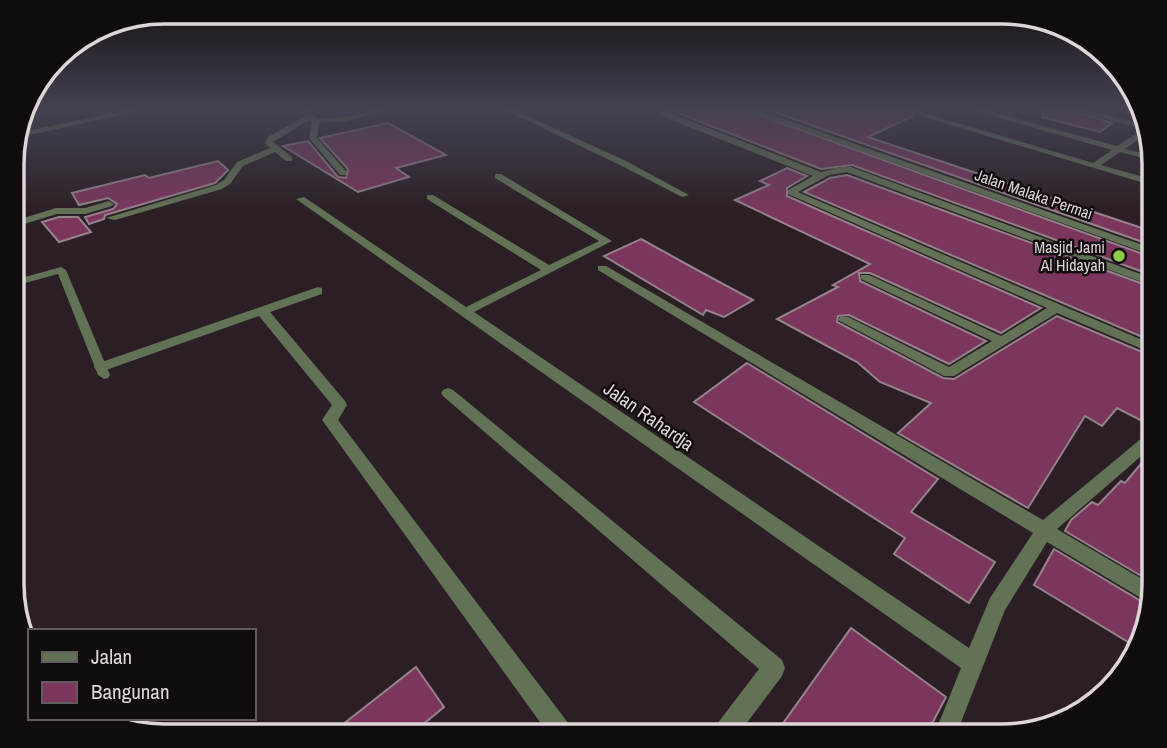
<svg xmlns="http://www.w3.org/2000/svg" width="1167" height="748" viewBox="0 0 1167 748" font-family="'Archivo Narrow',sans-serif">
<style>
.building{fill:#7c365e;stroke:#93848b;stroke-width:2}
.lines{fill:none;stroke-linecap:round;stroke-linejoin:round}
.lane{fill:#627254;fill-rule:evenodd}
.street{fill:#627254;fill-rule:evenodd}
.poi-dot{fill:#8ecd43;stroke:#100b0d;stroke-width:2.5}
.labels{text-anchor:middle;stroke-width:5;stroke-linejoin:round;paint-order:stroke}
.far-street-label{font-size:16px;fill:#ded5d9;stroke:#100b0d}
.far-poi-label{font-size:16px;fill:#ded5d9;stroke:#100b0d;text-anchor:end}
.street-label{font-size:19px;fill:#ded5d9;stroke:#100b0d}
.rim{fill:none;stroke:#ded5d9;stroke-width:3.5}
</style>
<rect width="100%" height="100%" fill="#2b1f25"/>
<g class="building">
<path d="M665,108H740L1154,258V276L852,165L821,169Z"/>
<path d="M762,108H930L913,111V116L868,137L1154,232V246Z"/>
<path d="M1043,108H1063L1112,123L1100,132L1042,117Z"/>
<path d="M388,123L446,155L396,168L409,177L358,192L283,146L308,141L338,177L346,178L348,169L320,138Z"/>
<path d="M218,161L228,170L215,183L105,215L104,219L89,224L85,217L113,209L117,204L108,198L79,205L72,193L145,175L149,178Z"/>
<path d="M787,168L807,176L787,188V196L1041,308L1001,333L870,273H859L860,281L986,341L949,364L849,315L838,316L837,322L943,378L954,379L1057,316L1154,357V427L1117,408L1102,426L1085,416L1028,508L898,433L931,403L880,382L857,362L777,319L838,287L833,285L870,264L735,200L769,185L760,181Z"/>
<path d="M847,175L1154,288V342L804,192L830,178Z"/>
<path d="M59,217H78L91,232L59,242L42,222Z"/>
<path d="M641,239L699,271L753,300L724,317L706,310L703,315L604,256Z"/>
<path d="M747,363L938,479L911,512L995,562L969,603L894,554L905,538L694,402Z"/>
<path d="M1154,448V559L1143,577L1065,531L1071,520L1092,502L1098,505L1121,481L1125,483Z"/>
<path d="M1054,549L1149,606L1133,645L1034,585Z"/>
<path d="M851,628L946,697L926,735L774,736Z"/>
<path d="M416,667L444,707L409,736H328Z"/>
</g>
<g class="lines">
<g class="lane">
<path d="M384,108H398L346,121L315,123L312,121L315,119L346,117Z"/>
<path d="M501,108H510L626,161L689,195L682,197L620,165Z"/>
<path d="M61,267L66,270L110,375L108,378L104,379L98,375L58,274L14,286V280Z"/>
</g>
<g class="street">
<path d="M42,108L23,113L24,109Z"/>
<path d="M137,108H153L16,138L17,133Z"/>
<path d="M299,108H306L319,121L317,138L346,171V175H340L309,138L312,123L309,120L273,142L292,157V161H286L275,152L243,166L230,184L222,189L115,220L106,218L216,185L224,180L237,162L270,148L265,143L268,137L305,116Z"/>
<path d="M742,108H753L1154,249V256Z"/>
<path d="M965,108H978L1117,146L1144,129L1065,108H1079L1145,125L1148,133L1125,149L1154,156V161L1120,152L1101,165L1154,180V186L914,114L921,112L1093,163L1112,150Z"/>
<path d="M659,111H665L821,172L841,167H851L1154,279V286L1150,285L847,172L829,175L798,192L1154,345V354L1057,313L954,376H944L838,320L840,317H848L949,367L992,341L861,279V275H869L1001,336L1047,308L788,194V190L813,176L659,115Z"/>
<path d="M495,174H501L612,241L474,312L969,648L990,598L1033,533L598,270V266H606L1043,520L1148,433L1154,431V445L1057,529L1154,586L1151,604L1047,542L1005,610L956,735H934L961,668L296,199L304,197L466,307L541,270L427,199V195H433L549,265L599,241L495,178Z"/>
<path d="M109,201L114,204L112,206L85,214H57L14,227V221L56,208H85Z"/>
<path d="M318,287L322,288V294L270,312L345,401L347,405L338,420L572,728L575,736H550L325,424L322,420L332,405L259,316L106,370H96L94,367L96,364Z"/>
<path d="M14,334L21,338L24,354L17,358L14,357Z"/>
<path d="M448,388L453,390L782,660L785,668L782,676L737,736H711L714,728L759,669L443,396L441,393L443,390Z"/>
</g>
</g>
<linearGradient id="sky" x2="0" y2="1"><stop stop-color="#181114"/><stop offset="0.51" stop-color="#444251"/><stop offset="1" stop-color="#444251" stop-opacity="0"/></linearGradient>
<rect width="1167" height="213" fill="url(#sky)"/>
<circle class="poi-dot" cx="1119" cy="256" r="7"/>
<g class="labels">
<g class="far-street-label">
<text transform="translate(1034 194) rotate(19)" y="6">Jalan Malaka Permai</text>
</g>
<g class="far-poi-label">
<text x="1105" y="253">Masjid Jami<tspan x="1105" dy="18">Al Hidayah</tspan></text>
</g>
<g class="street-label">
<text transform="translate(649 416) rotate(35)" y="7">Jalan Rahardja</text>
</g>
</g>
<path d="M0 0H1167V748H0ZM164 24H1002A140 140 0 0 1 1142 164V584A140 140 0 0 1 1002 724H164A140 140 0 0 1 24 584V164A140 140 0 0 1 164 24Z" fill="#100b0d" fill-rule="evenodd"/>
<path class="rim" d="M164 24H1002A140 140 0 0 1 1142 164V584A140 140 0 0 1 1002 724H164A140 140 0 0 1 24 584V164A140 140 0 0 1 164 24Z"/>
<rect x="28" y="629" width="228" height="91" fill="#100b0d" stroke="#625c5f" stroke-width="2"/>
<rect x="42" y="652" width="35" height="10" fill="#627254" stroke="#625c5f" stroke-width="2"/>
<text x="91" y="664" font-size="21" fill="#ded5d9">Jalan</text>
<rect x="42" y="682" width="35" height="21" fill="#7c365e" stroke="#625c5f" stroke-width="2"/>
<text x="91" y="699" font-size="21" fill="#ded5d9">Bangunan</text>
</svg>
